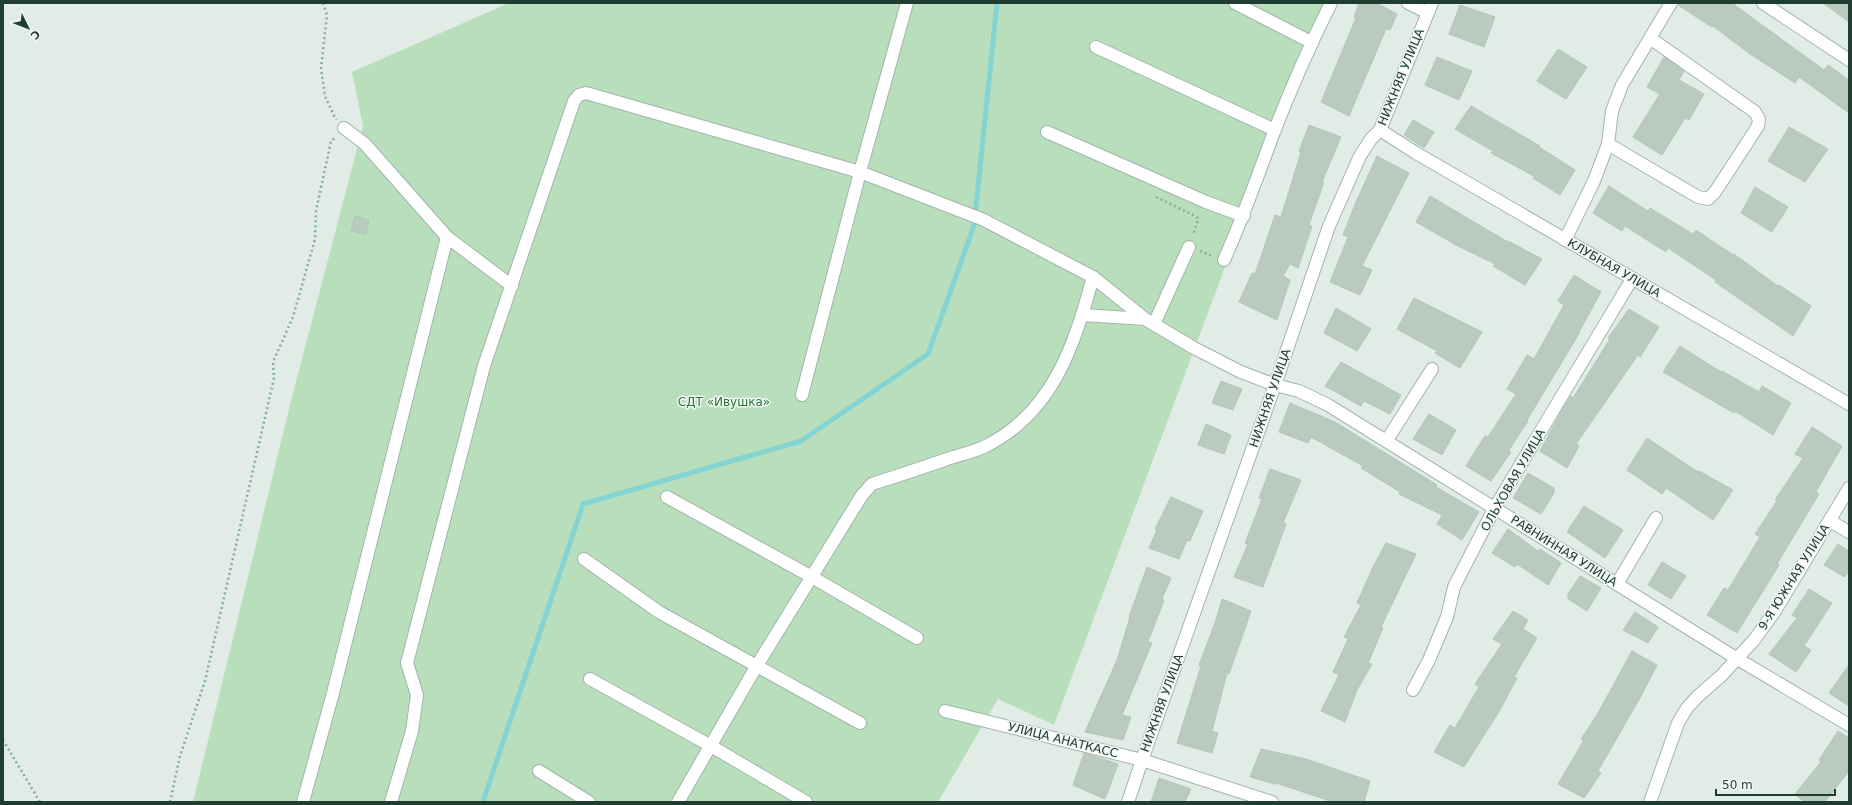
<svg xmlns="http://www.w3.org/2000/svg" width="1852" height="805" viewBox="0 0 1852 805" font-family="'DejaVu Sans',sans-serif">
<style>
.green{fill:#b8debc}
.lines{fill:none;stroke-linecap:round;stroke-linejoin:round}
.stream{stroke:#85d4d4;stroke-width:5}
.building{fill:#b9cac0;stroke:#b3c6bb}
.minor-casing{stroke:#a3b4ab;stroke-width:14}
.path{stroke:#7fb19a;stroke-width:2.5;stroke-dasharray:2 3;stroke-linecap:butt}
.minor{stroke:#fff;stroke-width:12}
.labels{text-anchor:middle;stroke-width:3;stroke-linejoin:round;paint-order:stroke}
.street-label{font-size:12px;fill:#203d31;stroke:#f1f8f4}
.park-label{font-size:12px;fill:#28763a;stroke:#f1f8f4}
</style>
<rect width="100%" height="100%" fill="#e0ece5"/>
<path class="green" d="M509,3H1331L1244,216L1054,725L998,699L938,802H193L291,401L363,126L352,72Z"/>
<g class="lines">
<path class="stream" d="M483,802L583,504L801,441L928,354L974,226L997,3"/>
</g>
<g class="building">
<path d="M1359,3H1376L1397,14L1390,30L1386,29L1349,116L1321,102L1356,18L1354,17Z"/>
<path d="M1678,3H1732L1824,70L1828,65L1849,80V113L1799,77L1795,83L1750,54L1713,26L1712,27L1678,5Z"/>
<path d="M1823,3H1849V22Z"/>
<path d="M1460,5L1495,17L1484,47L1449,34Z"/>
<path d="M1558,49L1587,67L1566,99L1537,81Z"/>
<path d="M1437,57L1472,71L1459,100L1425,85Z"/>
<path d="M1664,57L1684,71L1679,80L1704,94L1689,120L1685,118L1662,155L1633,137L1660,94L1647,87Z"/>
<path d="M1471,106L1540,146L1539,147L1575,170L1560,195L1533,178L1534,176L1491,153L1493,151L1455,129Z"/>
<path d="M1413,120L1434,132L1424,148L1404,135Z"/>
<path d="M1309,125L1341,137L1322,182H1324L1309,225L1312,226L1298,268L1290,264L1283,276L1290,280L1277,320L1239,302L1252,273L1255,274L1275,215L1281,217L1301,152L1299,151Z"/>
<path d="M1789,127L1828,149L1805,182L1768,161Z"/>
<path d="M1377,156L1409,173L1362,266L1372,270L1360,295L1330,282L1348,237L1343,235L1356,202Z"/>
<path d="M1609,186L1648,211L1650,208L1693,234L1696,230L1733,255L1734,254L1778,286L1779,285L1811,306L1793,336L1715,282L1716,280L1668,248L1666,252L1625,226L1622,231L1593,213Z"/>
<path d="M1755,187L1788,207L1772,232L1741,213Z"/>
<path d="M1430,196L1508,242V241L1542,259L1525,285L1493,266L1495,264L1456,245L1416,222Z"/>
<path d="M355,216L369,220L366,234L351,231Z"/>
<path d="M1574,275L1601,292L1579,332H1580L1527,420L1528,421L1509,450L1511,452L1491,481L1466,466L1485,436L1488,437L1516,394L1507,389L1527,355L1534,359L1564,305L1558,301Z"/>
<path d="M1414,298L1482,332L1460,368L1435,353L1437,351L1397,329Z"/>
<path d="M1336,308L1371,329L1357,351L1324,333Z"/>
<path d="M1629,309L1659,327L1640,357L1638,355L1576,444L1579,446L1567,468L1540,451L1562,410L1571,396L1573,398L1610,339L1608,338Z"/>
<path d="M1680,346L1721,372L1722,371L1759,392L1762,386L1791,403L1773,435L1735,411L1734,413L1663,372Z"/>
<path d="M1341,362L1401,395L1390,414L1364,401L1361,406L1325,386Z"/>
<path d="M1221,381L1242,389L1233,410L1212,403Z"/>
<path d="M1290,403L1335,422L1437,485L1436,487L1479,512L1462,540L1437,524L1442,515L1399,494L1400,492L1361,468L1363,466L1311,437L1308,443L1279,432Z"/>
<path d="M1429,414L1456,430L1442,455L1413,439Z"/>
<path d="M1206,424L1231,435L1224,454L1198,445Z"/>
<path d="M1812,427L1842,446L1816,492L1819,494L1777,564L1779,565L1737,633L1707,615L1724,588L1728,590L1760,537L1755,534L1777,501L1775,500L1803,458L1795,454Z"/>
<path d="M1647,438L1698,472L1699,471L1733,490L1713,520L1666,488L1662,494L1627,470Z"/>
<path d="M1270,469L1301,480L1283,523L1286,524L1263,587L1234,577L1248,544L1245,543L1262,499L1259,498Z"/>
<path d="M1528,473L1554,488V493L1541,514L1513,498Z"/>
<path d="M1171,497L1203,511L1190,541L1187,540L1179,559L1149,548L1157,530L1155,529Z"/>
<path d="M1584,506L1623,530L1605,558L1567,532Z"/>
<path d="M1508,529L1538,551L1540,549L1561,563L1548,585L1517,564L1515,567L1492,553Z"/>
<path d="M1386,543L1416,554L1381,627L1383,628L1368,663L1372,664L1357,690L1345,722L1321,711L1339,675L1333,672L1348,639L1344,637L1361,605L1357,603L1374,565Z"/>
<path d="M1838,544L1849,551V570L1845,577L1824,565Z"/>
<path d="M1662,562L1686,576L1671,599L1648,585Z"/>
<path d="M1147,567L1171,578L1162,599L1164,600L1148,642L1152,643L1122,715L1131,717L1123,740L1085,732L1117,660L1130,617H1129Z"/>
<path d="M1580,576L1601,588L1587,611L1568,599V594Z"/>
<path d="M1809,589L1832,603L1804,646L1811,650L1796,672L1769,654L1797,618L1792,615Z"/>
<path d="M1222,599L1251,611L1229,674L1227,673L1212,731L1218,733L1212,753L1177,743L1201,666L1199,665L1215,623Z"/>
<path d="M1513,611L1528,620L1523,629L1537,638L1514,677L1517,678L1500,710L1464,767L1434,752L1450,725L1455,728L1479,687L1475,684L1502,644L1493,639Z"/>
<path d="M1635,612L1658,627L1648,643L1623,630Z"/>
<path d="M1632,651L1657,665L1641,696L1598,771L1601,773L1584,798L1558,784L1584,740L1581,739L1597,715Z"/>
<path d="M1849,665V706L1829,693Z"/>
<path d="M1838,731L1849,738V771L1825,802H1804L1795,794L1821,762L1819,760Z"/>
<path d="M1261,749L1306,759L1370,781L1364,802H1333L1276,783L1275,784L1250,777Z"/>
<path d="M1084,753L1118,764L1105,799L1073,785Z"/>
<path d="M1159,778L1191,789L1185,802H1151Z"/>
</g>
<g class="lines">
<defs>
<g id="minor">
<path d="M1235,3L1311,42"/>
<path d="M1408,3L1428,13"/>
<path d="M1763,3L1849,60"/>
<path d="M1096,47L1275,130"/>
<path d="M344,128L365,144L447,237L512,286"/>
<path d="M1380,130L1416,153L1849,404"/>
<path d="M1047,132L1206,202L1244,216"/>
<path d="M1608,144L1698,197L1708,199L1715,192L1758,126L1759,119L1755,112L1650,38"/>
<path d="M1565,240L1594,181L1608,144L1612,111L1622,85L1671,3"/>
<path d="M1224,260C1243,218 1258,175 1274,132C1291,88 1310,45 1331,3"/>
<path d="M1083,315L1145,319"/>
<path d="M1154,324L1189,247"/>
<path d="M802,395L860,172L907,3"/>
<path d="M1387,440L1432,369"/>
<path d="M667,497L812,577L917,638"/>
<path d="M1830,521L1849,532"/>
<path d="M584,559L659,612L860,723"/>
<path d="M1617,584L1656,518"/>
<path d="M590,679L711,746L806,802"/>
<path d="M1413,690L1429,660L1447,617L1454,587L1494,509L1632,279"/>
<path d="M945,711L1142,760L1272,802"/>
<path d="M539,771L589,802"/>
<path d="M303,802L333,693L447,237"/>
<path d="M391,802L412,731L417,695L407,663L484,366L574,101L579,95L586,93L860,172L984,220L1093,277L1145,319L1194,348L1241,372L1275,385L1299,391L1328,405L1736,658L1849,725"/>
<path d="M678,802L756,667L862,495L872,484C897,476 922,468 947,459C959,455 973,452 984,447C1053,413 1074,346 1093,277"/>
<path d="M1128,802L1142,760L1275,385L1329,226L1360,156L1371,139L1380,130L1432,3"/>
<path d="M1650,802L1678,723L1687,708L1698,696L1721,676L1754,640L1775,611L1849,488"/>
</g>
</defs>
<use href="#minor" class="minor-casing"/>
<g class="path">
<path d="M323,3L327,15L321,68L325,96L336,120"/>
<path d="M1156,197L1197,217L1198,220L1193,235"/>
<path d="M1200,251L1212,256"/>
<path d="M3,740L40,802"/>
<path d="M170,802L180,756L205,681L274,378L273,362L293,317L315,239L316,211L331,141L335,138"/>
</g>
<use href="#minor" class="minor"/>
</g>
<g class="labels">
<g class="street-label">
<text transform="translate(1401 77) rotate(-68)" y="4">НИЖНЯЯ УЛИЦА</text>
<text transform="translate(1614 268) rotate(30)" y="4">КЛУБНАЯ УЛИЦА</text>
<text transform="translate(1270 398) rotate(-71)" y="4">НИЖНЯЯ УЛИЦА</text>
<text transform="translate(1513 480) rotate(-60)" y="4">ОЛЬХОВАЯ УЛИЦА</text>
<text transform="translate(1564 551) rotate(32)" y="4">РАВНИННАЯ УЛИЦА</text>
<text transform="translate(1794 577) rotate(-58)" y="4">9-Я ЮЖНАЯ УЛИЦА</text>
<text transform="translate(1162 703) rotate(-70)" y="4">НИЖНЯЯ УЛИЦА</text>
<text transform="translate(1063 740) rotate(14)" y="4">УЛИЦА АНАТКАСС</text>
</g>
<g class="park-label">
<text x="724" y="406">СДТ «Ивушка»</text>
</g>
</g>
<rect width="1852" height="805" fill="none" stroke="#203d31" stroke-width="8"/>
<g transform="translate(28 28) rotate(133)" stroke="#f1f8f4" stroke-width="3" paint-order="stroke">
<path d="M0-3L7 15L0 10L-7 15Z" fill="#203d31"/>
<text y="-6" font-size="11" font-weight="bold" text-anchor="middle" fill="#203d31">С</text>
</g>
<path d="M1716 789v6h119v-6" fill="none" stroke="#203d31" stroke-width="2"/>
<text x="1722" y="789" font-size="12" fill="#203d31" stroke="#f1f8f4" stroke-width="3" paint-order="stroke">50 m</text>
</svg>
